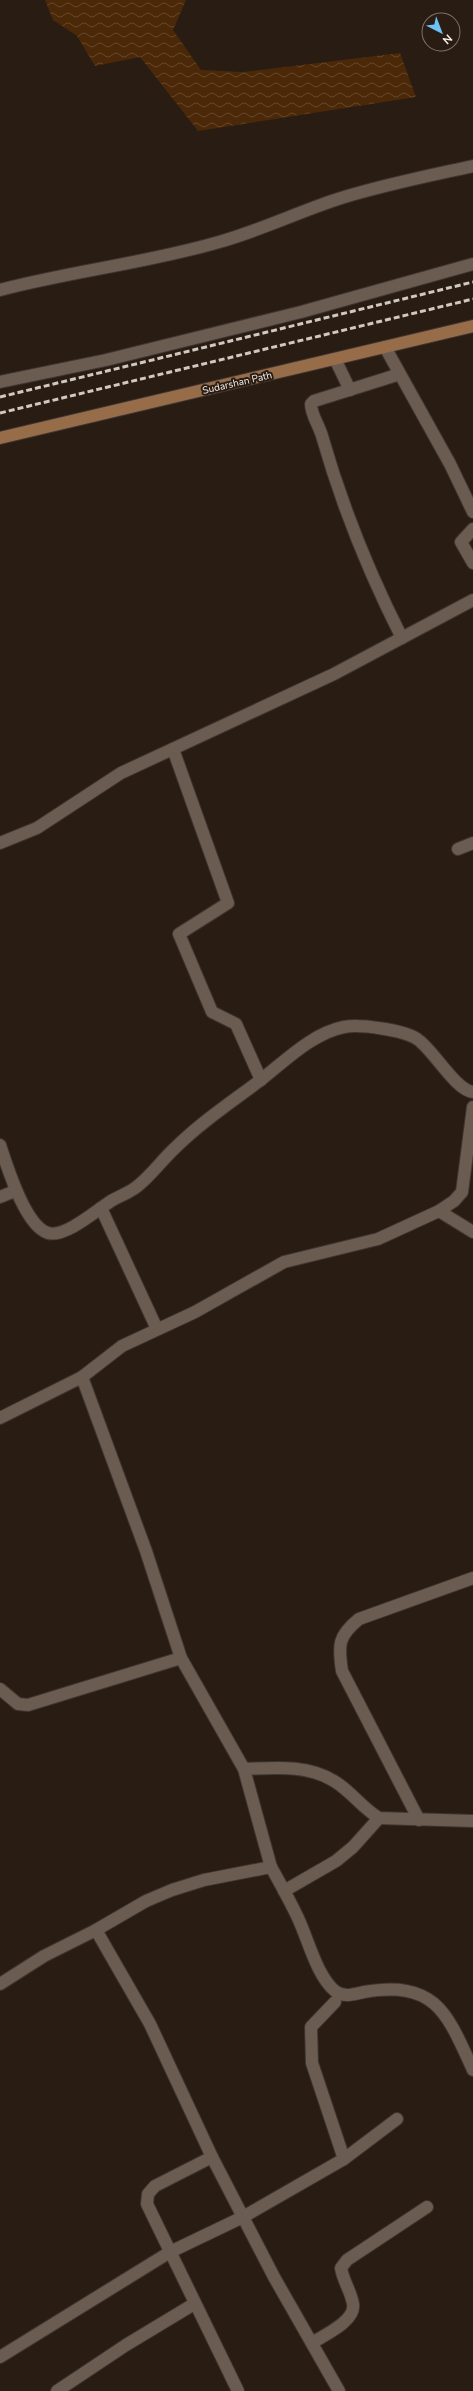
<svg xmlns="http://www.w3.org/2000/svg" width="473" height="2391" viewBox="0 0 473 2391" font-family="'Nunito Sans',sans-serif">
<style>
.water{fill:url(#water-waves)}
.lines{fill:none;stroke-linecap:round;stroke-linejoin:round}
.minor-casing{stroke:#3f3531;stroke-width:14}
.secondary-casing{stroke:#3f3531;stroke-width:14}
.minor{stroke:#6b5c52;stroke-width:12}
.secondary{stroke:#966c49;stroke-width:12}
.rail{stroke:#d2c8c2;stroke-width:3;stroke-dasharray:6 3;stroke-linecap:butt}
.labels{text-anchor:middle;stroke-width:4;stroke-linejoin:round;paint-order:stroke}
.street-label{font-size:10px;fill:#fcf3ed;stroke:#281c13}
</style>
<defs>
<pattern id="water-waves" width="16" height="10" patternUnits="userSpaceOnUse"><rect width="16" height="10" fill="#4b2808"/><path d="M0 5q4-4 8 0t8 0" fill="none" stroke="#66482c"/></pattern>
</defs>
<rect width="100%" height="100%" fill="#281c13"/>
<path class="water" d="M45,0H186L173,30L201,70L243,72L400,53L416,97L198,131L140,57L95,66L77,36L53,20Z"/>
<g class="lines">
<defs>
<g id="minor">
<path d="M0,290C72,271 147,263 219,242C259,231 298,212 338,199C382,185 428,176 473,166"/>
<path d="M385,347L450,464L473,512"/>
<path d="M335,359L350,390"/>
<path d="M400,374L314,401L311,404C311,415 319,425 322,436C342,506 369,573 402,638"/>
<path d="M0,382L106,360L301,312L473,264"/>
<path d="M473,529L461,542L473,563"/>
<path d="M173,749L228,903L179,934L212,1012L236,1024L261,1080"/>
<path d="M0,843L37,828L121,773L334,674L473,600"/>
<path d="M458,849L473,843"/>
<path d="M0,1145C7,1166 25,1226 48,1233C65,1238 97,1210 111,1201C121,1195 132,1192 140,1184C153,1173 163,1159 175,1148C200,1123 230,1103 258,1082C283,1063 312,1033 344,1027C360,1024 404,1030 417,1039C433,1049 455,1090 473,1092"/>
<path d="M0,1197L15,1191"/>
<path d="M101,1208L157,1329"/>
<path d="M439,1211L473,1232"/>
<path d="M82,1377L122,1346L195,1312L284,1262L378,1239L439,1211L454,1201L462,1192L473,1107"/>
<path d="M0,1418L82,1377L146,1551L181,1658L244,1769"/>
<path d="M0,1689L18,1704L28,1705L181,1658"/>
<path d="M419,1820L342,1671C338,1645 338,1636 359,1619L473,1578"/>
<path d="M271,1867C280,1883 289,1899 297,1916C308,1938 316,1975 335,1991C344,1998 354,1994 364,1992C436,1980 447,2013 473,2070"/>
<path d="M284,1891L336,1861L353,1847L379,1818"/>
<path d="M96,1930L150,2024L212,2157L274,2277L339,2391"/>
<path d="M0,1984L44,1956L96,1930L146,1901L172,1890L204,1880L271,1867L244,1769C273,1768 307,1764 334,1781C351,1791 362,1808 379,1818L473,1821"/>
<path d="M335,2002L311,2027L312,2063L344,2159"/>
<path d="M212,2157L155,2186L148,2194L147,2204L238,2391"/>
<path d="M312,2343C324,2335 356,2321 353,2304C351,2291 343,2281 341,2268L347,2260L427,2207"/>
<path d="M0,2357L170,2252L243,2217L344,2159L397,2119"/>
<path d="M57,2391L126,2345L194,2304"/>
</g>
<path id="secondary" d="M0,438L473,326"/>
</defs>
<use href="#minor" class="minor-casing"/>
<use href="#secondary" class="secondary-casing"/>
<use href="#minor" class="minor"/>
<use href="#secondary" class="secondary"/>
<g class="rail">
<path d="M0,397L473,282"/>
<path d="M0,413L473,299"/>
</g>
</g>
<g class="labels">
<g class="street-label">
<text transform="translate(237 382) rotate(-13)" y="4">Sudarshan Path</text>
</g>
</g>
<g transform="translate(441 32) rotate(138)"><circle r="19" fill="#281c13" stroke="#7d726a"/>
<path d="M0-3L7 15L0 10L-7 15Z" fill="#6fc2f4"/>
<text y="-6" font-size="11" font-weight="bold" text-anchor="middle" fill="#fcf3ed">N</text>
</g>
</svg>
